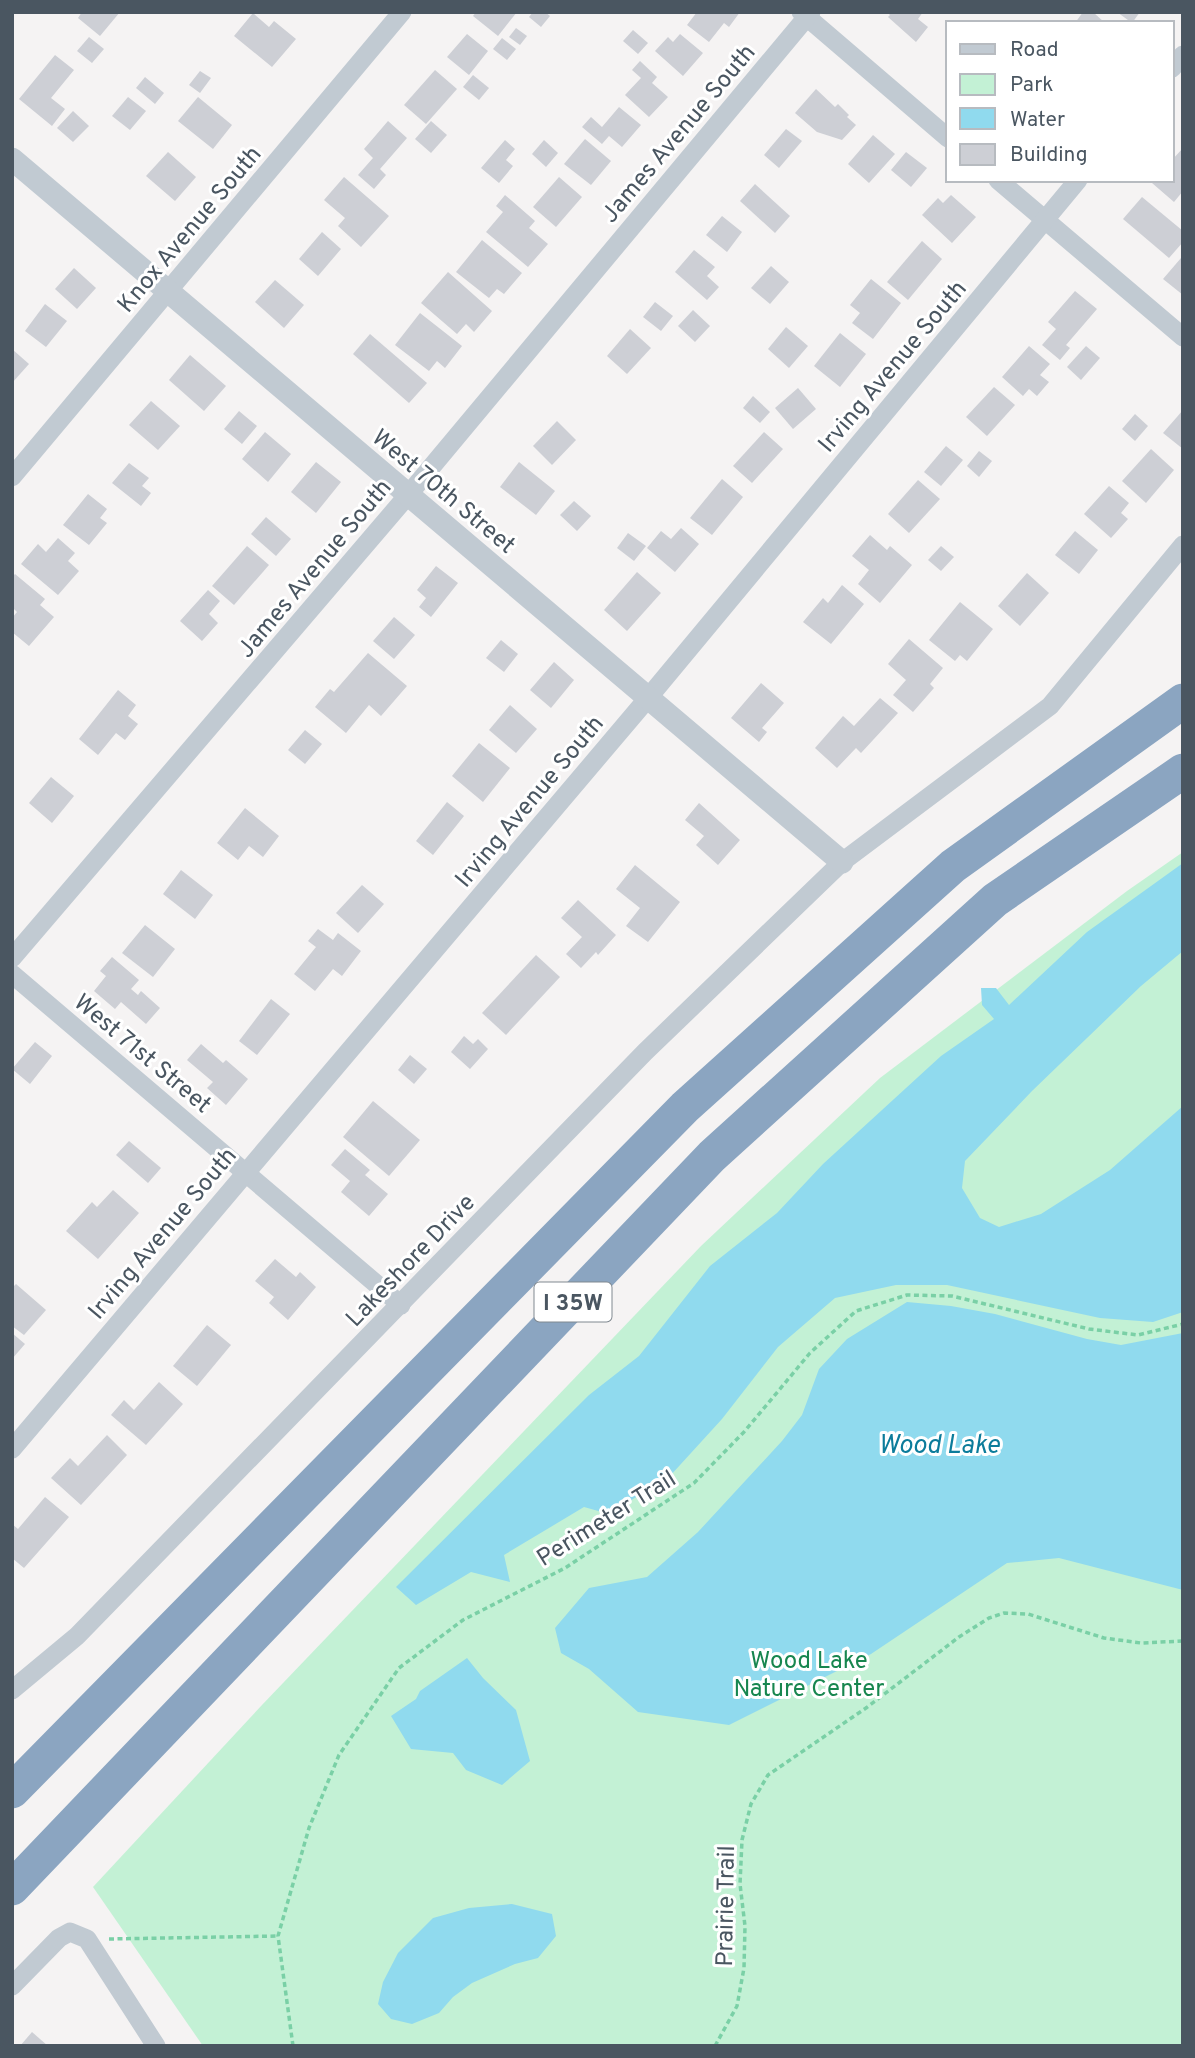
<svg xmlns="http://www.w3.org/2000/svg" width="1195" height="2058" viewBox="0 0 1195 2058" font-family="Overpass,sans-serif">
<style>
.green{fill:#c3f1d5}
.water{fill:#90daee}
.building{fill:#cdcfd5}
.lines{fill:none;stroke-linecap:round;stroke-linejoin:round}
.path{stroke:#7ad0a6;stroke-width:3.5;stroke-dasharray:5 3.5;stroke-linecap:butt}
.minor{stroke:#c1cad2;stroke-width:19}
.tertiary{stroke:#c1cad2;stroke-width:23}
.motorway{stroke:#8ba5c1;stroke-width:35}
.labels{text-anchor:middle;stroke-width:6;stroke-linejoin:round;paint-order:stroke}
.shield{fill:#fff;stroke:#808990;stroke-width:2}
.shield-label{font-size:23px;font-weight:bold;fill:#4a5661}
.street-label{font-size:24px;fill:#4a5661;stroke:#fff}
.park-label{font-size:24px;fill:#17864f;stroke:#fff}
.water-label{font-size:26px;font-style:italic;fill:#0c7c9b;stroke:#fff}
</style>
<rect width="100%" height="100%" fill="#f5f3f3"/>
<path class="green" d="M1183,852V2046H203L93,1887L262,1705L701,1246L880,1078L1127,891Z"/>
<g class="water">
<path d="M1183,863V951L1141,986L1032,1091L965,1161L962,1188L980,1218L999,1227L1041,1214L1110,1170L1183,1106V1312L1153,1322L1100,1318L947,1285H896L835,1298L778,1347L722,1419L670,1476L609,1514L584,1507L504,1555L510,1582L471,1572L416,1605L396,1587L589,1395L639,1356L710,1266L777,1213L823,1164L941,1056L994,1019L982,1005L981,988H996L1009,1005L1087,932Z"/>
<path d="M907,1302L951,1306L995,1314L1087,1339L1121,1345L1183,1333V1590L1059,1558L1007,1563L871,1654L729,1725L638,1712L589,1669L561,1653L555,1628L589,1588L647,1577L698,1532L782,1441L802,1415L819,1369L847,1339Z"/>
<path d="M467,1658L483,1678L516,1710L530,1761L502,1785L466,1770L453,1753L411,1749L391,1716L416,1699L420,1691Z"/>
<path d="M512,1904L552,1914L556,1936L538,1958L515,1964L472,1983L453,1997L439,2013L412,2024L391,2019L378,2004L383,1982L398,1953L433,1918L469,1908Z"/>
</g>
<g class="building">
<path d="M82,12H120L100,36L78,18Z"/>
<path d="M476,12H517L498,36L473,16Z"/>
<path d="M533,12H545L550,16L541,27L529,17Z"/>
<path d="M697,12H740L729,27L724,23L709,42L687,25Z"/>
<path d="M887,12H923L918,19L928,27L916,42L888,17L890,15Z"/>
<path d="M1083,12H1093L1105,23H1075Z"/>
<path d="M1117,12H1140L1132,23Z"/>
<path d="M253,13L269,27L274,21L296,39L272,67L234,36Z"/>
<path d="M516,28L527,36L520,45L509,37Z"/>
<path d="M633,30L648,43L638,54L623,41Z"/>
<path d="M467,34L488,51L469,75L447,57Z"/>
<path d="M680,34L703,53L683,76L655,51L668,37L673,42Z"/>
<path d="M89,37L104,49L92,63L77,51Z"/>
<path d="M502,38L516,49L507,60L493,49Z"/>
<path d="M55,55L74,70L51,98L65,109L52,126L19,99Z"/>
<path d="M640,61L657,77L652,83L668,97L649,117L625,95L641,78L632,70Z"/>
<path d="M435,70L457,89L426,124L404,105Z"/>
<path d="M200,71L211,78L200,93L189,85Z"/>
<path d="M473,75L489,88L479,100L463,87Z"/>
<path d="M145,77L164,93L155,104L136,88Z"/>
<path d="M816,89L835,107L838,104L849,115L847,117L856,125L842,140L817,132L795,113Z"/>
<path d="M128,97L146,111L130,130L112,116Z"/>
<path d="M198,97L232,125L213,149L178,121Z"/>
<path d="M619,107L641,125L622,147L609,136L602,144L582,127L591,117L602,127Z"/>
<path d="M73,111L89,126L73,142L57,128Z"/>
<path d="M388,121L407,138L380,169L386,175L374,189L358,175L373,158L364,149Z"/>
<path d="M431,121L447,135L431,153L415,139Z"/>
<path d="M786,129L802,141L779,168L764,155Z"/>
<path d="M873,135L895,154L869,183L848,164Z"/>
<path d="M585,139L611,161L591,185L564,164Z"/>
<path d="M505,140L515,149L506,160L513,166L499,183L481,168Z"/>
<path d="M544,140L558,153L546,167L532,154Z"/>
<path d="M1183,148V191L1174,202L1152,183L1155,180H1172V160Z"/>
<path d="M168,152L196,177L175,201L146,176Z"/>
<path d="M906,152L927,168L911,187L891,170Z"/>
<path d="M344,177L389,216L361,247L338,226L345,218L324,200Z"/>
<path d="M559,177L582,197L556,227L533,207Z"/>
<path d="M755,184L790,216L775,233L740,201Z"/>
<path d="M505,195L535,221L529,228L548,244L528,267L486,232L503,212L496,206Z"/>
<path d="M951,195L976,217L952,243L922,215L938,198L943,203Z"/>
<path d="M1142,197L1183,231V242L1169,258L1123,219Z"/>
<path d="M722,216L742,232L727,252L706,235Z"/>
<path d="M322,232L341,249L318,276L299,259Z"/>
<path d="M482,240L522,273L504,294L497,289L489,298L456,272Z"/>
<path d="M922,241L942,259L908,300L887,282Z"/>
<path d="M694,250L715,267L707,276L719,287L707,300L675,272Z"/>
<path d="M1181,258L1183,260V295L1163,279Z"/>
<path d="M771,266L789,282L770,304L751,288Z"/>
<path d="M74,268L96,288L77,309L55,289Z"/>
<path d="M448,272L492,311L474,332L466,324L457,334L421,303Z"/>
<path d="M871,279L901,303L873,339L852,323L860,313L850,305Z"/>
<path d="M275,280L304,305L284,328L255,302Z"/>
<path d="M1075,291L1097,309L1066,345L1070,348L1060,360L1042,345L1056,329L1048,322Z"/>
<path d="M655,302L673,316L661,331L643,317Z"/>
<path d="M45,304L67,321L46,347L25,331Z"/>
<path d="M693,310L710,326L695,342L678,326Z"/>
<path d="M420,313L462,346L445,368L437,361L429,371L395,345Z"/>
<path d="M786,327L808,346L789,368L768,349Z"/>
<path d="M630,329L651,348L627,374L607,356Z"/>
<path d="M840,333L866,354L840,387L814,366Z"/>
<path d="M370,334L427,383L409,403L353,354Z"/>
<path d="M1029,346L1050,364L1040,375L1049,382L1037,396L1029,389L1023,396L1002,377Z"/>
<path d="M1086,346L1100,358L1081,380L1067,367Z"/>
<path d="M12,349L29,364L12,383Z"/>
<path d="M190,355L226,386L204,411L169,380Z"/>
<path d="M994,387L1015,405L987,436L966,417Z"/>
<path d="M798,388L816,409L793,429L775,408Z"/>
<path d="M753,396L770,412L760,423L743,408Z"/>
<path d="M151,401L180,426L158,450L129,425Z"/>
<path d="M1183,410V449L1163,433Z"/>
<path d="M239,411L257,426L242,444L224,429Z"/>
<path d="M1135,414L1148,426L1135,441L1122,429Z"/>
<path d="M557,421L576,440L552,465L533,446Z"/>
<path d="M265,432L291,454L268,482L242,459Z"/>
<path d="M764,432L783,449L752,483L733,466Z"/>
<path d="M946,446L963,460L941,486L924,472Z"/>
<path d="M1151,449L1174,470L1146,503L1122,481Z"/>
<path d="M979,451L992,461L979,477L967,466Z"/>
<path d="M316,462L341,482L316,513L291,492Z"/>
<path d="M519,462L555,491L536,515L500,487Z"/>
<path d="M129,463L149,478L142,486L151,493L141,506L112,483Z"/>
<path d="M722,479L743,497L712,535L690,518Z"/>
<path d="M918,480L940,499L909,533L888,514Z"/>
<path d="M1109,486L1129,503L1121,513L1128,519L1111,538L1084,514Z"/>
<path d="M88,494L107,509L100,518L107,523L89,545L63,525Z"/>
<path d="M574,501L591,516L577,531L560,515Z"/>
<path d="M266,517L291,539L276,556L251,534Z"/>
<path d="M681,528L699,544L675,572L647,548L661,531L671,539Z"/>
<path d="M1075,531L1098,550L1079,574L1055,555Z"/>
<path d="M628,533L646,546L634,561L617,548Z"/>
<path d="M870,535L887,550L890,546L912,565L880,603L858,584L869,570L852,556Z"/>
<path d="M58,538L75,553L68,561L79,571L58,595L21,564L38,544L46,552Z"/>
<path d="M247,546L269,565L234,605L212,586Z"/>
<path d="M941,546L954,557L941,571L928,560Z"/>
<path d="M436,566L458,583L431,617L419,607L426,598L417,590Z"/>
<path d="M637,572L661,593L627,631L604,610Z"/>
<path d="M1027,573L1049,593L1020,626L998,606Z"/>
<path d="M15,574L45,599L40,605L54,617L29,646L12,632V618L17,612L12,607V577Z"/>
<path d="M842,585L864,604L831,644L803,622L823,598L828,603Z"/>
<path d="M208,590L220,601L209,614L218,623L202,641L180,621Z"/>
<path d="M960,602L993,629L967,661L960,655L955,661L929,640Z"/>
<path d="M394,617L415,635L394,659L373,641Z"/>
<path d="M909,639L943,668L930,684L934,688L913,712L893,695L906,680L888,664Z"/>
<path d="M501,640L518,654L504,672L486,658Z"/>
<path d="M368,653L407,686L381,716L369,705L346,733L315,707L330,689L334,692Z"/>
<path d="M554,662L574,680L551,708L530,690Z"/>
<path d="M761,683L784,703L762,728L767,732L759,742L731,718Z"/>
<path d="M118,690L136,705L128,716L138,724L125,740L116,733L98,755L79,739Z"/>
<path d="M880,698L898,713L861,753L856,748L837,768L815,748L843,716L854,726Z"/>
<path d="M510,705L537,729L516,753L489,730Z"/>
<path d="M305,730L322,744L305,764L288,750Z"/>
<path d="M479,743L510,768L483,802L452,776Z"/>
<path d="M51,777L74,796L52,823L29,803Z"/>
<path d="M447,802L464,816L433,855L416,841Z"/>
<path d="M699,803L740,840L718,865L696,845L704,836L685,820Z"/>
<path d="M245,808L279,836L263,857L249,846L238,860L217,843Z"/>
<path d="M635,865L680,902L648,942L626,926L640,908L616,889Z"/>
<path d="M181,870L213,895L195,919L163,894Z"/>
<path d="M362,885L384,904L358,933L336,913Z"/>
<path d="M578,900L616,935L598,955L596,952L581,968L566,954L582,937L561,918Z"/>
<path d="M145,925L175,949L153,977L122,953Z"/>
<path d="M318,929L333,940L338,933L361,951L342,976L333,969L315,991L294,974L316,947L308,941Z"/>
<path d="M536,955L560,977L506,1035L482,1013Z"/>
<path d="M112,957L139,980L131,989L138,995L141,991L160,1008L146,1024L121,1002L115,1009L94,991L106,976L100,971Z"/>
<path d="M271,999L290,1014L257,1055L239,1041Z"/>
<path d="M464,1036L473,1044L478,1039L488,1049L470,1069L451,1052Z"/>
<path d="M35,1042L52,1056L30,1084L12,1069Z"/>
<path d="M201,1044L223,1063L226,1060L248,1079L226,1105L207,1088L213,1082L187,1060Z"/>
<path d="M410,1055L427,1069L414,1084L398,1070Z"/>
<path d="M373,1101L420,1140L389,1176L343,1137Z"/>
<path d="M129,1141L161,1168L148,1183L116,1155Z"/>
<path d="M345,1149L370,1170L365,1175L388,1194L369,1216L341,1192L350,1181L331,1165Z"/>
<path d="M113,1190L139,1213L98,1259L66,1231L92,1202L97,1207Z"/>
<path d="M275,1259L296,1277L300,1272L316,1287L288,1320L269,1303L274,1297L255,1281Z"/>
<path d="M16,1284L46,1310L24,1335L12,1326V1288Z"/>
<path d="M207,1325L231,1345L197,1386L173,1366Z"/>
<path d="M12,1333L25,1344L12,1359Z"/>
<path d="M159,1382L183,1404L146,1445L111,1415L124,1400L134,1410Z"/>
<path d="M107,1435L127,1455L81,1505L51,1478L70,1458L78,1466Z"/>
<path d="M45,1497L69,1517L24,1568L12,1558V1524L18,1529Z"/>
<path d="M32,2032L48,2046H20Z"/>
</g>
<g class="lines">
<g class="path">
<path d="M109,1939L278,1936"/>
<path d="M293,2046L278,1936L309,1828L339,1755L399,1668L463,1620L565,1568L694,1483L744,1432L810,1353L856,1311L907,1295L952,1296L1089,1329L1138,1335L1183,1324"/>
<path d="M715,2046L737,2006L744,1968L745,1926L740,1884L742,1840L751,1804L768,1775L866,1708L959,1637L989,1618L1004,1613L1028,1614L1104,1638L1141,1643L1183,1641"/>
</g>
<g class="minor">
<path d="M801,12L948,138"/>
<path d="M1172,68L1183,55"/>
<path d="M998,180L1183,337"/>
<path d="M12,477L402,12"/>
<path d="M12,958L408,495L811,12"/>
<path d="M12,974L401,1305"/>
<path d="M12,1449L648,698L1078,180"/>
<path d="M12,1690L77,1636L645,1052L842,862L1050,706L1183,545"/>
<path d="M12,1986L59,1938L70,1932L87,1939L156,2046"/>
</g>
<path class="tertiary" d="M12,159L842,862"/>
<g class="motorway">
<path d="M12,1791L685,1107L953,866L1183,701"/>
<path d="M12,1888L712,1156L995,900L1183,771"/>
</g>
</g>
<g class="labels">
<rect class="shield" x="534.5" y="1282.5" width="77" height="39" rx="5"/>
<g class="shield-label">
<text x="573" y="1310">I 35W</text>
</g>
<g class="street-label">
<text transform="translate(678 133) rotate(-50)" y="8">James Avenue South</text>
<text transform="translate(189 229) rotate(-50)" y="8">Knox Avenue South</text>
<text transform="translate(892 366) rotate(-50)" y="8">Irving Avenue South</text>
<text transform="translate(444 491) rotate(40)" y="8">West 70th Street</text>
<text transform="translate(314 568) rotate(-50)" y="8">James Avenue South</text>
<text transform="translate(529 801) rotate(-50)" y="8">Irving Avenue South</text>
<text transform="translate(143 1053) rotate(40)" y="8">West 71st Street</text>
<text transform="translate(162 1233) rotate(-50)" y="8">Irving Avenue South</text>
<text transform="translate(410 1260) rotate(-46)" y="8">Lakeshore Drive</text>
<text transform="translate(606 1518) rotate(-32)" y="8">Perimeter Trail</text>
<text transform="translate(725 1906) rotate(-89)" y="8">Prairie Trail</text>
</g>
<g class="park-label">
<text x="809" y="1668">Wood Lake<tspan x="809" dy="28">Nature Center</tspan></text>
</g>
<g class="water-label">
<text x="939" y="1453">Wood Lake</text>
</g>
</g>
<rect width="1195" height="2058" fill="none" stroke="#4a5661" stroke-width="28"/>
<rect x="946" y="21" width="228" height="161" fill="#ffffff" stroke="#b7bbc0" stroke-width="2"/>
<rect x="960" y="44" width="35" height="10" fill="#c1cad2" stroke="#b7bbc0" stroke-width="2"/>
<text x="1010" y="56" font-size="21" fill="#4a5661">Road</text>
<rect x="960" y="74" width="35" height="21" fill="#c3f1d5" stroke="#b7bbc0" stroke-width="2"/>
<text x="1010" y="91" font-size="21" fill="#4a5661">Park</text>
<rect x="960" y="108" width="35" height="21" fill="#90daee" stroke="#b7bbc0" stroke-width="2"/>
<text x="1010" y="126" font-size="21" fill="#4a5661">Water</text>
<rect x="960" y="144" width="35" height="21" fill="#cdcfd5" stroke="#b7bbc0" stroke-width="2"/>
<text x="1010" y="161" font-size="21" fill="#4a5661">Building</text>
</svg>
